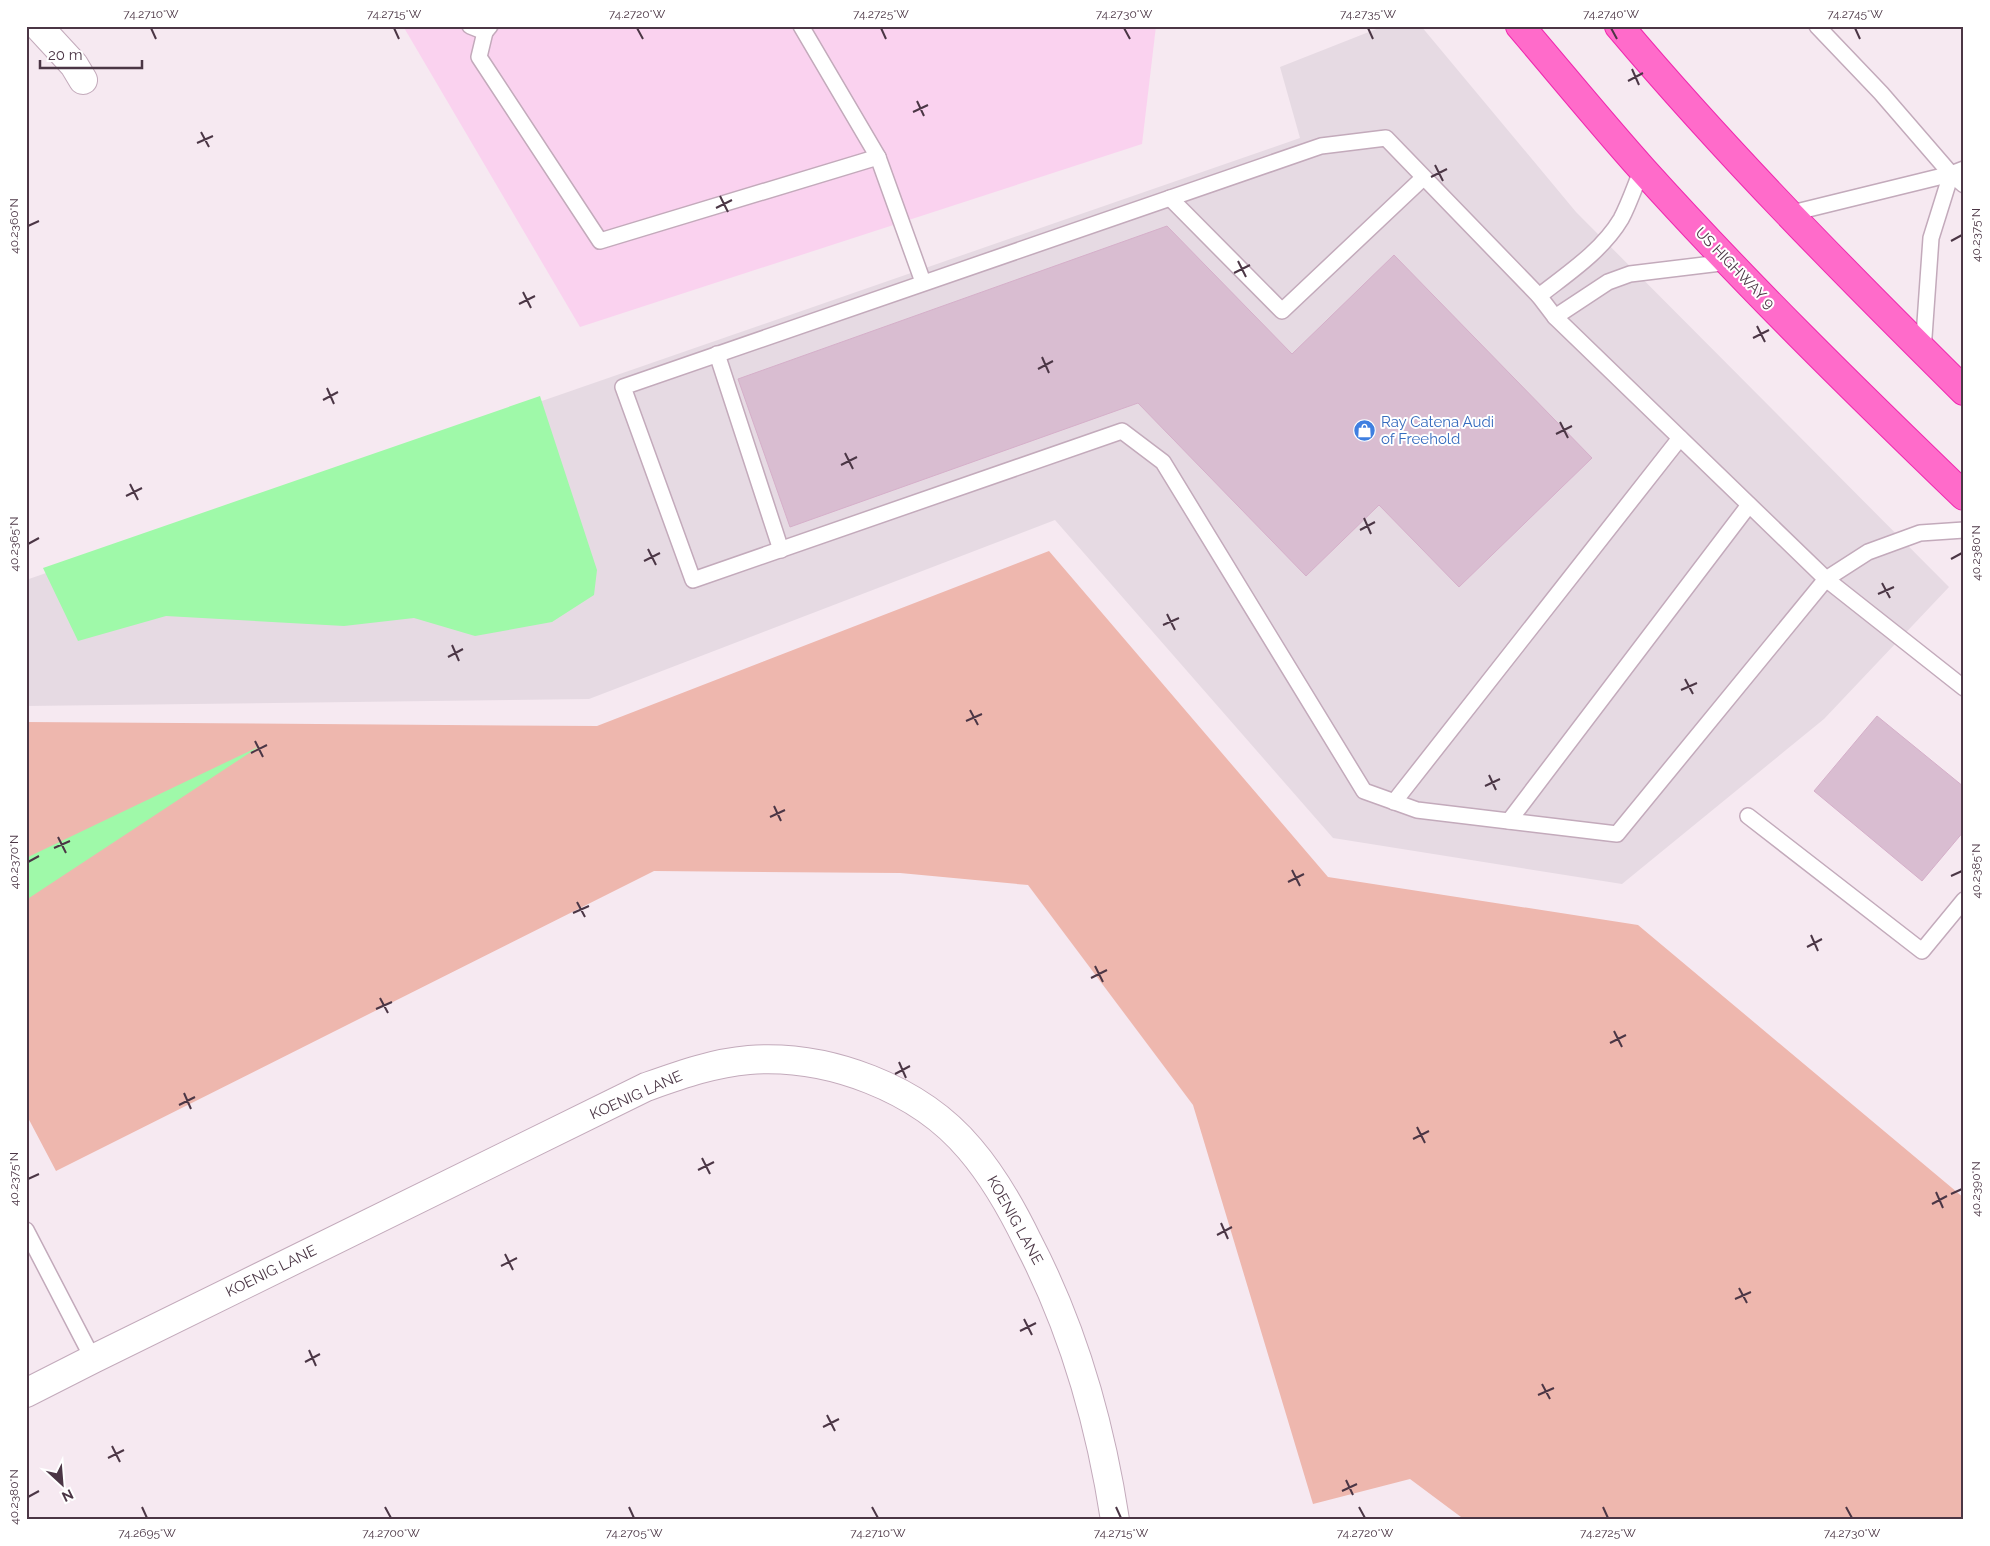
<svg xmlns="http://www.w3.org/2000/svg" width="1990" height="1546" viewBox="0 0 1990 1546" font-family="Raleway,sans-serif">
<style>
.commercial{fill:#fad2ef}
.industrial{fill:#e6dae3}
.green{fill:#eeb7ae}
.water{fill:#9ff9a9}
.building{fill:#d9bdd1;stroke:#d5afc9}
.lines{fill:none;stroke-linecap:round;stroke-linejoin:round}
.lane-casing{stroke:#c3aabb;stroke-width:18}
.street-casing{stroke:#c3aabb;stroke-width:30}
.highway-casing{stroke:#ef2aaf;stroke-width:30}
.lane{stroke:#fff;stroke-width:15}
.street{stroke:#fff;stroke-width:28}
.highway{stroke:#ff6bca;stroke-width:28}
.ticks{fill:none;stroke:#4b3645;stroke-width:2}
.labels{text-anchor:middle;stroke-width:4;stroke-linejoin:round;paint-order:stroke}
.street-label{font-size:15px;fill:#4b3645;stroke:#fff}
.shop-label{font-size:15px;fill:#366cbe;stroke:#fff;text-anchor:start}
.neatline{fill:none;stroke:#4b3645;stroke-width:2}
.ticks-label{font-size:12px;text-anchor:middle;fill:#4b3645}
</style>
<rect width="100%" height="100%" fill="#f6e9f1"/>
<path class="commercial" d="M403,26H1156L1142,144L580,327Z"/>
<path class="industrial" d="M1384,26H1421L1576,212L1949,587L1824,719L1622,884L1333,838L1055,520L589,699L26,706V580L1300,138L1280,67Z"/>
<path class="green" d="M1049,551L1328,877L1638,925L1964,1198V1520H1465L1410,1479L1313,1504L1193,1105L1028,885L900,873L654,871L56,1171L26,1114V722L597,726Z"/>
<g class="water">
<path d="M540,396L597,570L594,595L552,622L475,636L414,618L344,626L166,616L78,641L43,568Z"/>
<path d="M260,746L26,900V858Z"/>
</g>
<g class="building">
<path d="M1167,226L1292,354L1394,255L1592,458L1459,587L1379,505L1306,576L1138,403L790,527L738,379Z"/>
<path d="M1877,716L1964,787V831L1922,881L1814,791Z"/>
</g>
<g class="lines">
<defs>
<g id="lane">
<path d="M470,26L485,32L490,26"/>
<path d="M801,26L878,157L923,282"/>
<path d="M1817,26L1881,93L1951,174L1964,185"/>
<path d="M485,32L479,57L600,241L878,157"/>
<path d="M1170,198L1282,311L1423,178"/>
<path d="M1788,214L1951,174L1964,169"/>
<path d="M1539,296C1567,274 1602,251 1621,219C1629,204 1635,186 1642,169"/>
<path d="M1555,317L1608,282L1630,274L1729,262"/>
<path d="M1923,351L1931,238L1951,174"/>
<path d="M717,354L781,550"/>
<path d="M1964,530L1920,533L1868,552L1826,579L1617,834L1417,810L1364,791L1163,462L1122,431L693,580L623,387L1321,146L1386,138L1539,296L1555,317L1826,579L1964,688"/>
<path d="M1394,802L1680,438"/>
<path d="M1748,816L1922,951L1964,900"/>
<path d="M1509,821L1749,505"/>
<path d="M26,1230L93,1359"/>
</g>
<g id="street">
<path d="M38,26L74,65L83,80"/>
<path d="M26,1393L93,1359L646,1087C680,1075 713,1063 749,1060C828,1054 919,1088 970,1149C994,1177 1012,1209 1028,1242C1074,1330 1100,1422 1115,1520"/>
</g>
<g id="highway">
<path d="M1520,26C1561,74 1601,123 1643,170C1745,283 1854,390 1964,496"/>
<path d="M1619,26C1727,154 1845,273 1964,391"/>
</g>
</defs>
<use href="#lane" class="lane-casing"/>
<use href="#street" class="street-casing"/>
<use href="#highway" class="highway-casing"/>
<use href="#lane" class="lane"/>
<use href="#street" class="street"/>
<use href="#highway" class="highway"/>
</g>
<path class="ticks" d="M151,28L156,39M394,28L399,39M637,28L643,39M881,28L886,39M1124,28L1130,39M1368,28L1373,39M1611,28L1617,39M1855,28L1860,39M1632,69L1639,85M1628,81L1643,73M917,101L924,116M913,112L928,105M201,132L209,147M197,143L213,136M1435,165L1443,181M1431,177L1447,169M720,196L728,212M716,208L732,200M28,226L39,221M1951,241L1962,235M1238,261L1246,277M1234,273L1250,265M523,292L531,308M519,304L535,296M1757,326L1765,342M1753,338L1769,330M1042,357L1049,373M1038,369L1053,361M327,388L334,404M323,400L338,392M1560,422L1568,438M1556,434L1572,426M845,453L853,469M841,465L857,457M130,484L138,500M126,496L142,488M1364,518L1371,534M1360,530L1375,522M28,544L39,538M648,549L656,565M1951,559L1962,553M644,561L660,553M1882,583L1890,598M1878,594L1894,587M1167,614L1175,630M1163,625L1179,618M452,645L459,661M448,657L463,649M1685,679L1693,694M1681,690L1697,683M970,710L978,725M966,721L982,714M255,741L263,757M251,753L267,745M1489,775L1496,790M1485,786L1500,779M774,806L781,821M770,817L785,810M58,837L66,853M54,848L70,841M28,862L39,856M1292,870L1300,886M1951,876L1962,871M1288,882L1304,874M577,902L585,917M573,913L589,906M1811,935L1818,951M1807,947L1822,939M1095,966L1103,982M1091,978L1107,970M380,998L388,1013M376,1009L392,1002M1614,1031L1622,1047M1610,1043L1626,1035M899,1062L906,1078M895,1074L910,1066M184,1093L191,1109M179,1105L195,1097M1417,1127L1425,1143M1413,1139L1429,1131M702,1158L710,1174M698,1170L714,1162M28,1179L39,1174M1936,1192L1943,1208M1951,1194L1962,1189M1932,1204L1947,1196M1221,1223L1228,1239M1217,1235L1232,1227M505,1254L513,1270M501,1266L517,1258M1739,1288L1747,1303M1735,1299L1751,1292M1024,1319L1032,1335M1020,1331L1036,1323M309,1350L316,1366M305,1362L320,1354M1542,1384L1550,1399M1538,1395L1554,1388M827,1415L835,1431M823,1427L839,1419M112,1446L120,1462M108,1458L124,1450M1346,1480L1353,1495M1342,1491L1357,1484M28,1497L39,1491M142,1507L147,1518M385,1507L391,1518M629,1507L634,1518M872,1507L878,1518M1116,1507L1121,1518M1359,1507L1365,1518M1603,1507L1608,1518M1846,1507L1852,1518"/>
<defs>
<symbol id="shop-disc" viewBox="-11 -11 22 22"><circle r="9.5" fill="#3f7fe0" stroke="#fff"/><path d="M-5-2.5h2.3a2.7 3.5 0 0 1 5.4 0H5L5.5 6h-11ZM-1.5-2.5h3a1.5 2.3 0 0 0-3 0Z" fill="#fff"/></symbol>
</defs>
<g fill-rule="evenodd">
<use href="#shop-disc" x="1352" y="418" width="25" height="25"/>
</g>
<g class="labels">
<g class="street-label">
<text transform="translate(1735 268) rotate(46)" y="5">US HIGHWAY 9</text>
<text transform="translate(636 1095) rotate(-24)" y="5">KOENIG LANE</text>
<text transform="translate(1015 1220) rotate(61)" y="5">KOENIG LANE</text>
<text transform="translate(271 1271) rotate(-26)" y="5">KOENIG LANE</text>
</g>
<g class="shop-label">
<text x="1381" y="427">Ray Catena Audi<tspan x="1381" dy="17">of Freehold</tspan></text>
</g>
</g>
<rect width="1990" height="1546" fill="none" stroke="#ffffff" stroke-width="55"/>
<g transform="translate(62 1484) rotate(154)" stroke="#ffffff" stroke-width="4" paint-order="stroke">
<path d="M0-4L9 19L0 12L-9 19Z" fill="#4b3645"/>
<text y="-8" font-size="14" font-weight="bold" text-anchor="middle" fill="#4b3645">N</text>
</g>
<path d="M40 60v8h102v-8" fill="none" stroke="#4b3645" stroke-width="2.5"/>
<text x="48" y="60" font-size="15" fill="#4b3645" stroke="#ffffff" stroke-width="4" paint-order="stroke">20 m</text>
<rect x="28" y="28" width="1934" height="1490" class="neatline"/>
<g class="ticks-label">
<text x="151" y="18">74.2710°W</text>
<text x="394" y="18">74.2715°W</text>
<text x="637" y="18">74.2720°W</text>
<text x="881" y="18">74.2725°W</text>
<text x="1124" y="18">74.2730°W</text>
<text x="1368" y="18">74.2735°W</text>
<text x="1611" y="18">74.2740°W</text>
<text x="1855" y="18">74.2745°W</text>
<text transform="translate(14 226) rotate(-90)" y="4">40.2360°N</text>
<text transform="translate(1976 235) rotate(-90)" y="4">40.2375°N</text>
<text transform="translate(14 544) rotate(-90)" y="4">40.2365°N</text>
<text transform="translate(1976 553) rotate(-90)" y="4">40.2380°N</text>
<text transform="translate(14 862) rotate(-90)" y="4">40.2370°N</text>
<text transform="translate(1976 871) rotate(-90)" y="4">40.2385°N</text>
<text transform="translate(14 1179) rotate(-90)" y="4">40.2375°N</text>
<text transform="translate(1976 1189) rotate(-90)" y="4">40.2390°N</text>
<text transform="translate(14 1497) rotate(-90)" y="4">40.2380°N</text>
<text x="147" y="1537">74.2695°W</text>
<text x="391" y="1537">74.2700°W</text>
<text x="634" y="1537">74.2705°W</text>
<text x="878" y="1537">74.2710°W</text>
<text x="1121" y="1537">74.2715°W</text>
<text x="1365" y="1537">74.2720°W</text>
<text x="1608" y="1537">74.2725°W</text>
<text x="1852" y="1537">74.2730°W</text>
</g>
</svg>
